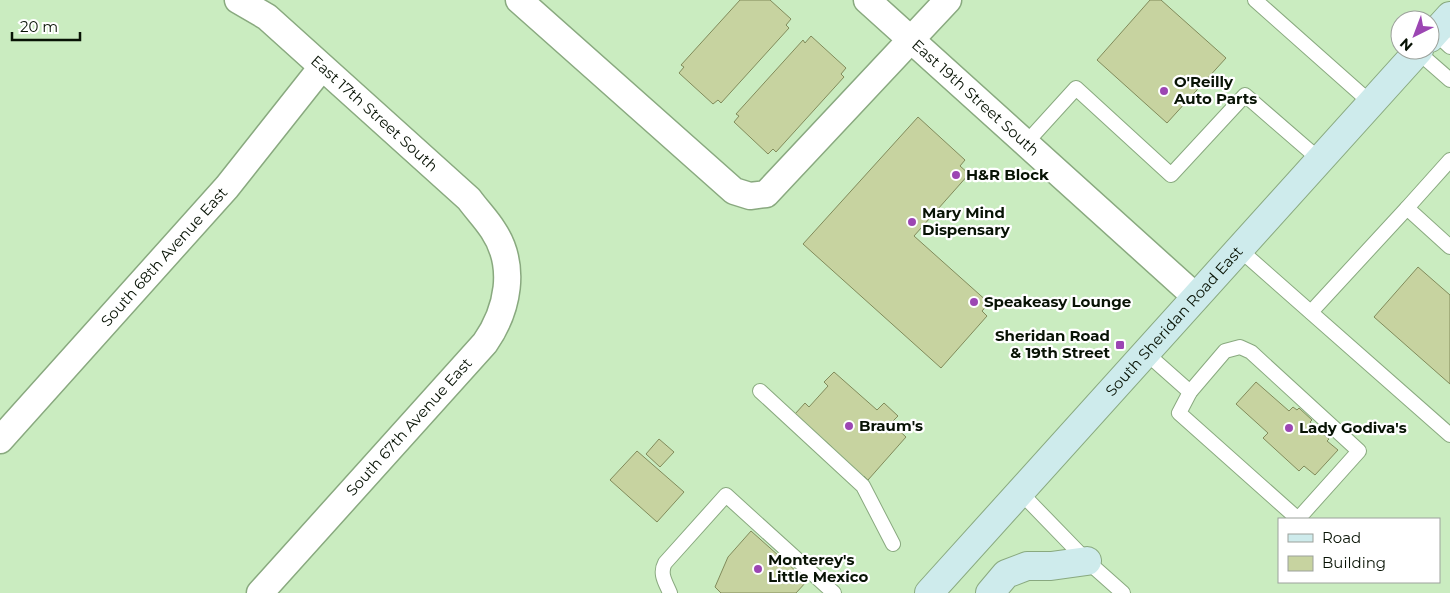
<svg xmlns="http://www.w3.org/2000/svg" width="1450" height="593" viewBox="0 0 1450 593" font-family="Montserrat,sans-serif">
<style>
.building{fill:#c7d3a0;stroke:#818b5b}
.lines{fill:none;stroke-linecap:round;stroke-linejoin:round}
.service-casing{stroke:#89a97f;stroke-width:16}
.minor-casing{stroke:#89a97f;stroke-width:29}
.secondary-casing{stroke:#89a97f;stroke-width:30}
.service{stroke:#fff;stroke-width:14}
.minor{stroke:#fff;stroke-width:26}
.secondary{stroke:#ceebec;stroke-width:28}
.poi-dot{fill:#9c46b3;stroke:#fff;stroke-width:2}
.labels{text-anchor:middle;stroke-width:4.5;stroke-linejoin:round;paint-order:stroke}
.poi-label{font-size:15px;font-weight:bold;fill:#081305;stroke:#fff;text-anchor:start}
.street-label{font-size:15px;fill:#081305;stroke:#fff}
</style>
<rect width="100%" height="100%" fill="#caecc0"/>
<g class="building">
<path d="M740,0H770L791,19L786,25L789,28L721,103L718,100L713,104L679,73L684,67L681,65Z"/>
<path d="M1150,0H1161L1226,58L1167,123L1097,60Z"/>
<path d="M811,36L846,68L841,74L844,77L776,152L773,149L768,154L734,122L739,116L736,114L803,40L805,43Z"/>
<path d="M918,117L965,160L960,166L969,174L914,236L989,303L982,311L987,316L941,368L803,244Z"/>
<path d="M1418,267L1450,295V384L1374,317Z"/>
<path d="M834,372L877,410L884,403L898,416L891,423L906,437L868,480L864,476L863,478L831,448L832,447L810,428L809,429L803,424L804,422L795,414L805,403L809,407L828,386L824,382Z"/>
<path d="M1256,382L1289,411L1293,407L1297,410L1299,408L1312,420L1310,422L1329,439L1327,441L1338,450L1315,475L1304,466L1299,471L1263,438L1268,433L1236,404Z"/>
<path d="M659,439L674,452L660,467L646,454Z"/>
<path d="M637,451L684,492L657,522L610,480Z"/>
<path d="M751,531L807,581L796,593H721L715,587L728,557Z"/>
</g>
<g class="lines">
<defs>
<g id="service">
<path d="M1255,0L1371,103"/>
<path d="M1435,33L1450,47"/>
<path d="M1418,52L1450,80"/>
<path d="M1026,143L1076,88L1171,175L1245,95L1320,160"/>
<path d="M1407,208L1450,160"/>
<path d="M1239,249L1450,435"/>
<path d="M1311,312L1407,208L1450,247"/>
<path d="M1240,347L1251,352L1359,451L1298,519L1179,413L1190,392L1225,351Z"/>
<path d="M1146,353L1190,392"/>
<path d="M760,391L863,486L893,544"/>
<path d="M1020,492L1087,561L1123,593"/>
<path d="M670,593C666,583 659,574 665,563L726,495L834,593"/>
</g>
<g id="minor">
<path id="s1" d="M238,0L267,17L469,199C477,210 486,219 493,230C517,266 508,310 485,343L260,593"/>
<path d="M519,0L734,191L750,196L766,194L948,0"/>
<path id="s2" d="M867,0L1196,297"/>
<path id="s3" d="M0,440L227,187L322,67"/>
</g>
<g id="secondary">
<path d="M1430,38L1450,16"/>
<path id="s4" d="M929,593L1419,50"/>
<path d="M990,593L1006,574L1027,566H1051L1087,561"/>
</g>
</defs>
<use href="#service" class="service-casing"/>
<use href="#minor" class="minor-casing"/>
<use href="#secondary" class="secondary-casing"/>
<use href="#service" class="service"/>
<use href="#minor" class="minor"/>
<use href="#secondary" class="secondary"/>
</g>
<g class="poi-dot">
<circle cx="1164" cy="91" r="5"/>
<circle cx="956" cy="175" r="5"/>
<circle cx="912" cy="222" r="5"/>
<circle cx="974" cy="302" r="5"/>
<rect x="1115" y="340" width="10" height="10" rx="2.5"/>
<circle cx="849" cy="426" r="5"/>
<circle cx="1289" cy="428" r="5"/>
<circle cx="758" cy="569" r="5"/>
</g>
<g class="labels">
<g class="poi-label">
<text x="1174" y="87">O'Reilly<tspan x="1174" dy="17">Auto Parts</tspan></text>
<text x="966" y="180">H&amp;R Block</text>
<text x="922" y="218">Mary Mind<tspan x="922" dy="17">Dispensary</tspan></text>
<text x="984" y="307">Speakeasy Lounge</text>
<text x="1110" y="341" text-anchor="end">Sheridan Road<tspan x="1110" dy="17">&amp; 19th Street</tspan></text>
<text x="859" y="431">Braum's</text>
<text x="1299" y="433">Lady Godiva's</text>
<text x="768" y="565">Monterey's<tspan x="768" dy="17">Little Mexico</tspan></text>
</g>
<g class="street-label">
<text dy="5" stroke="none"><textPath href="#s2" startOffset="146">East 19th Street South</textPath></text>
<text dy="5" stroke="none"><textPath href="#s1" startOffset="178">East 17th Street South</textPath></text>
<text dy="5" stroke="none"><textPath href="#s3" startOffset="246">South 68th Avenue East</textPath></text>
<text dy="5" stroke="none"><textPath href="#s4" startOffset="366">South Sheridan Road East</textPath></text>
<text transform="translate(409 427) rotate(-48)" y="5">South 67th Avenue East</text>
</g>
</g>
<rect x="1278" y="518" width="162" height="65" fill="#ffffff" stroke="#9ca19b"/>
<rect x="1288" y="534" width="25" height="8" fill="#ceebec" stroke="#9ca19b"/>
<text x="1322" y="543" font-size="15" fill="#081305">Road</text>
<rect x="1288" y="556" width="25" height="15" fill="#c7d3a0" stroke="#9ca19b"/>
<text x="1322" y="568" font-size="15" fill="#081305">Building</text>
<g transform="translate(1415 35) rotate(222)"><circle r="24" fill="#ffffff" stroke="#9ca19b"/>
<path d="M0-4L9 19L0 12L-9 19Z" fill="#9c46b3"/>
<text y="-8" font-size="14" font-weight="bold" text-anchor="middle" fill="#081305">N</text>
</g>
<path d="M12 32v8h68v-8" fill="none" stroke="#081305" stroke-width="2.5"/>
<text x="20" y="32" font-size="15" fill="#081305" stroke="#ffffff" stroke-width="4" paint-order="stroke">20 m</text>
</svg>
